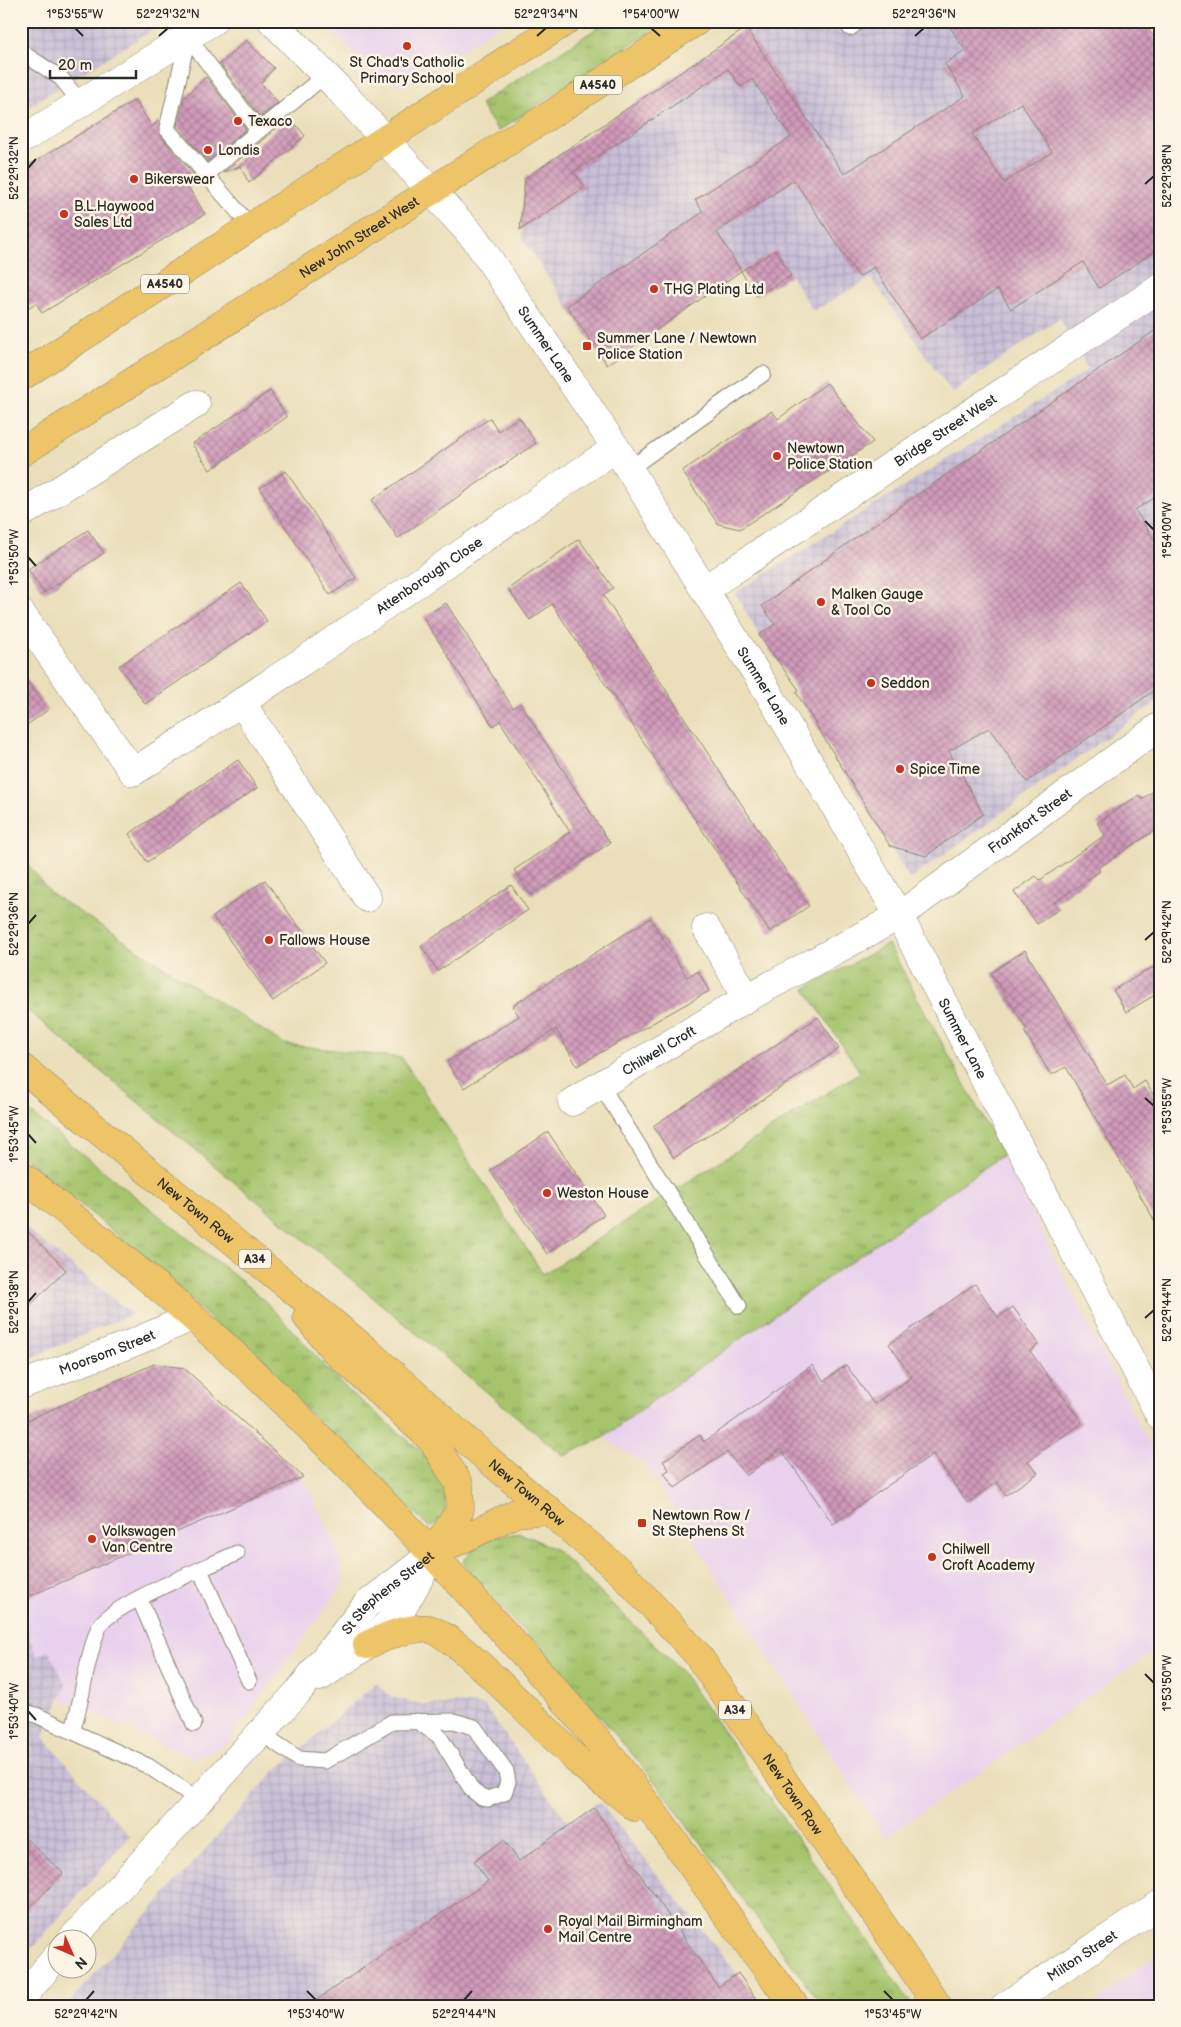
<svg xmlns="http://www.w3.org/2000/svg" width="1181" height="2027" viewBox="0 0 1181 2027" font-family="'Balsamiq Sans',sans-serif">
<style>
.built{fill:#e9d1ed}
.industrial{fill:url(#industrial-grid)}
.grass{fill:url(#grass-tufts);stroke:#68784c}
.building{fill:url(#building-cross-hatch);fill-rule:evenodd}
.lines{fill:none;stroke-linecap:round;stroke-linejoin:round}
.lane-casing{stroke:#8a8572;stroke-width:17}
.street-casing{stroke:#8a8572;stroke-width:29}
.highway-casing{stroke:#8a8572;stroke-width:29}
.lane{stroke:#fff;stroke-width:15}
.street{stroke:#fff;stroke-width:28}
.highway{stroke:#eec469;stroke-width:28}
.ticks{fill:none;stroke:#2b2b2b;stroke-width:2}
.poi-dot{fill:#c8321e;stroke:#fcf5e5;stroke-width:2}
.labels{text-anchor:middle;stroke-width:5;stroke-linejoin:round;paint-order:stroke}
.shield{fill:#fcf5e5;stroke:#6a6863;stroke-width:1}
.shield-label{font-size:12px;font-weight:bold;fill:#2b2b2b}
.poi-label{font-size:14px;fill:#2b2b2b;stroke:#fcf5e5;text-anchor:start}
.street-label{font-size:14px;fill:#2b2b2b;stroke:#fcf5e5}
.neatline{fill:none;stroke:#2b2b2b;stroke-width:2}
.ticks-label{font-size:12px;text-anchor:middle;fill:#2b2b2b}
</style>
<defs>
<pattern id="industrial-grid" width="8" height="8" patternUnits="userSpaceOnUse" patternTransform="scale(1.25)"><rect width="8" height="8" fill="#c9bfd7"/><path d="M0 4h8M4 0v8" fill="none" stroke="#ada4b9"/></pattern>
<pattern id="grass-tufts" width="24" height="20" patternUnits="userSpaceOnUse" patternTransform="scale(1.25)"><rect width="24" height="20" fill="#a5c46c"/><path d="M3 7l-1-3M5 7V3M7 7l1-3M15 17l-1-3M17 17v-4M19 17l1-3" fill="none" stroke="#879f59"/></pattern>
<pattern id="building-cross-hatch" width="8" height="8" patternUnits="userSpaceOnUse" patternTransform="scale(1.25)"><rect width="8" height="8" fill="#d09aba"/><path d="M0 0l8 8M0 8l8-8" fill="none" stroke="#a97e97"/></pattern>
</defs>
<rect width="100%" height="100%" fill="#fcf5e5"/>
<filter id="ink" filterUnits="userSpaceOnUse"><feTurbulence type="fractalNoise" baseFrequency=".02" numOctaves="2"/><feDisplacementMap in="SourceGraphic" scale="10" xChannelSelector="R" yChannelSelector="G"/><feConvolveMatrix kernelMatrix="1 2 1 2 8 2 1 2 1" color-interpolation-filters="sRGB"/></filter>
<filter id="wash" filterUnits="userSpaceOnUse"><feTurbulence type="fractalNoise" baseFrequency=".0096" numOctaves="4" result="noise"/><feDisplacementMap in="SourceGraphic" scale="20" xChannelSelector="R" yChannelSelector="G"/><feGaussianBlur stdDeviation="1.12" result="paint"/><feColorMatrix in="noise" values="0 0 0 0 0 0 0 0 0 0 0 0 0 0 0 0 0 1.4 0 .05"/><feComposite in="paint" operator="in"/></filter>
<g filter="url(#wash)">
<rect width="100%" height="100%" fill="#eadfba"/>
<g class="built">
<path d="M319,21H506L405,87L371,70Z"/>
<path d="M1003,1155L1160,1466V1647L885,1838L644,1463L603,1438L659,1396Z"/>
<path d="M154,1364L184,1368L303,1477L338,1549L344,1582L227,1744L195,1758L60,1699L66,1685L49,1651L36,1657L21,1611V1423Z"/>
<path d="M1160,1951V2006H1092Z"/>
</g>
<g class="industrial">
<path d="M21,21H167L21,111Z"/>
<path d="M755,21H1143L1160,45V699L910,879L828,745L783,668L759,635L735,593L1088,370L1060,318L952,393L871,278L813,311L775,250L741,271L607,365L522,238L525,178Z"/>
<path d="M21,1224L132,1314L21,1362Z"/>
<path d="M21,1611L36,1656L49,1651L66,1685L43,1737L130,1836L21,1961Z"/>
<path d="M376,1683L391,1697L425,1705L461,1703L484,1706L568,1822L599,1802L763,2006H66L274,1772Z"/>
</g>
<g class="grass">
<path d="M608,21H667L498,131L480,104Z"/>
<path d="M21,855L50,893L284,1044L402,1058L543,1274L860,1072L805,989L888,944L1003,1155L659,1396L603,1438L564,1456L21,1005Z"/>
<path d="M21,1105L261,1297L348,1390L426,1455L444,1485L445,1510L439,1521L430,1528L155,1266L21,1155Z"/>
<path d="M520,1533L555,1549L680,1669L913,2006H823L648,1773L556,1665L473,1579L463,1561C482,1538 491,1537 520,1533Z"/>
</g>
<g id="blocks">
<g class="building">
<path d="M946,21H1143L1160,46V248L1099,288L1083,262L1011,309L998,289L920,339L874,267L859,277L794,180L717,232L741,271L607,365L567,306L703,212L695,200L791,137L752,79L741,87L728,69L574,172L585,187L520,230L525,178L746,28L844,174L965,96L945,64L965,50ZM1021,103L1052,152L1004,183L972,134Z"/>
<path d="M246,40L274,68L261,83L278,103L260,117L220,64Z"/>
<path d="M206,77L246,129L207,162L177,126L184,98Z"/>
<path d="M135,100L152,127L159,120L160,135L200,182L188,187L205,214L42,313L36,303L21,312V170Z"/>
<path d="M290,117L305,136L249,183L240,166L223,173Z"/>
<path d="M776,250L791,276L756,296L741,271Z"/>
<path d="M1160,327V494L1135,510L1160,549V686L1027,782L989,728L949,751L983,814L926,856L890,846L796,692L799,690L759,635L775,624L762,606L855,538Z"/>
<path d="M827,383L873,442L740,529L718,524L682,471L772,411L778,419Z"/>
<path d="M270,391L287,417L210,470L192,444Z"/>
<path d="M519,417L536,443L398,538L372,500L490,418L498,431Z"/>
<path d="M286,471L356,578L330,595L260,488Z"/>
<path d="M88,530L104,553L44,593L28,569Z"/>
<path d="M579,539L613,588L603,595L809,906L770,932L552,604L530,620L508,589Z"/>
<path d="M241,583L267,621L145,704L119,666Z"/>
<path d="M446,603L513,708L520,703L610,843L531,895L514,870L570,832L500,721L493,726L423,617Z"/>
<path d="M21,672L48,710L21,729Z"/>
<path d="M238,760L257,788L147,862L129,834Z"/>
<path d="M1160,787V827L1098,868L1100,871L1054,903L1059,909L1037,924L1014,892L1036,876L1040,880L1105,835L1097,823L1139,795L1142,799Z"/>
<path d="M265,880L325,963L273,1001L213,917Z"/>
<path d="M511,885L528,910L438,971L421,946Z"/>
<path d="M650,918L687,977L698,971L709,991L577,1066L556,1029L464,1088L447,1062L519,1016L512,1006Z"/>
<path d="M1025,950L1107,1085L1125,1075L1133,1089L1145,1081L1160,1106V1230L1066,1067L1051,1075L1024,1031L1027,1029L991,973Z"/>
<path d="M1160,963V992L1126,1012L1113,990Z"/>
<path d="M818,1017L839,1049L674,1158L653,1126Z"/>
<path d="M548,1132L604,1215L547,1254L490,1171Z"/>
<path d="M21,1224L66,1270L21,1314Z"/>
<path d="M975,1284L998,1317L1013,1307L1039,1344L1030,1351L1082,1423L1028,1461L1038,1473L1006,1495L997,1482L967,1503L933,1454L833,1524L781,1449L746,1476L727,1452L675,1488L664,1473L669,1470L663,1461L700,1435L704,1442L812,1365L824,1381L846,1365L874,1404L912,1377L889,1344Z"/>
<path d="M154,1364L184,1368L303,1477L21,1600V1423Z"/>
<path d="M594,1808L718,1987L738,1973L761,2006H308L488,1881L474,1861L504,1840L519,1861Z"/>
<path d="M21,1834L63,1873L21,1917Z"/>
</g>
</g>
</g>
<g filter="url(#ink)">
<use href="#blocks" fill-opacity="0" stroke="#8a8572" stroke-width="1"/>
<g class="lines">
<defs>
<g id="lane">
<path d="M850,28L859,21"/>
<path d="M188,37L167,129L252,228"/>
<path d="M188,37L258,130"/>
<path d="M21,52L61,78L81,103"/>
<path d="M206,175L325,75"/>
<path d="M629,469L763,374"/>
<path d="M600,1084L739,1306"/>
<path d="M200,1570L249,1681"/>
<path d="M139,1598L194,1724"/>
<path d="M21,1711L36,1715L148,1766L199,1800"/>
<path d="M72,1731C84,1697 85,1660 99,1627C108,1606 212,1565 237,1553"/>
<path d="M261,1733L299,1759L325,1761L392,1722L454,1721L474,1727L506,1771L508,1782L504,1793L488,1799L482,1798L472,1790L439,1736L417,1721"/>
</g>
<g id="street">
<path id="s1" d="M272,21L338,88L476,240L616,448L768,692L899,916L1160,1416"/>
<path d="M21,140L213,21"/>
<path d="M21,514L196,404"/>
<path id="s2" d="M705,589L1160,288"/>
<path id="s3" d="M21,613L133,772C297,669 455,556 616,448"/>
<path d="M242,703L367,898"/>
<path d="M706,928L747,998"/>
<path id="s4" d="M572,1102L747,998L899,916L1160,726"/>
<path id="s5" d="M21,1385L135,1342L192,1317"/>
<path d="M320,1677L367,1645L402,1609L429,1561"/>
<path id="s6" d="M71,1940L298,1692L366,1605L432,1554"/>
<path d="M21,1999L58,1955"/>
<path id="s7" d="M1005,2006L1160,1904"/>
</g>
<g id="highway">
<path d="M21,377L566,21"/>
<path id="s8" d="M21,453L697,21"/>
<path id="s9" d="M21,1067L366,1350L484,1456L622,1573L697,1654L938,2006"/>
<path d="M21,1175C95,1235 170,1294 240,1360C357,1471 469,1590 575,1713C654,1806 720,1910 795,2006"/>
<path d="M307,1317L333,1349L433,1441L459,1484L460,1510L432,1554"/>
<path d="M436,1552L516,1513L549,1510"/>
<path d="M367,1645C385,1637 409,1626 429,1629C456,1633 553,1738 579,1762C596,1778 617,1792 635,1807"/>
</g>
</defs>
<use href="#lane" class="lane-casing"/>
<use href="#street" class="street-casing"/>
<use href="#highway" class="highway-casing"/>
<use href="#lane" class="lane"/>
<use href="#street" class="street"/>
<use href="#highway" class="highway"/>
</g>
</g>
<path class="ticks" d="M75,28L83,36M651,28L660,36M159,36L168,28M537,36L546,28M915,36L924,28M28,168L36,159M1145,184L1154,176M1145,521L1154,530M28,557L36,566M28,924L36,915M1145,940L1154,932M1145,1098L1154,1106M28,1134L36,1143M28,1302L36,1293M1145,1318L1154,1310M1145,1674L1154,1683M28,1711L36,1720M307,1991L316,2000M884,1991L893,2000M86,2000L94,1991M464,2000L472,1991"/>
<g class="poi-dot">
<circle cx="407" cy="46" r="5"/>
<circle cx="238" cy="121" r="5"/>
<circle cx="208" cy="150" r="5"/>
<circle cx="134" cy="179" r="5"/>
<circle cx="64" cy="214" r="5"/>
<circle cx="654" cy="289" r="5"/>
<rect x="582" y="341" width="10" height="10" rx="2.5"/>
<circle cx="777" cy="456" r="5"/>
<circle cx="821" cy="602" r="5"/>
<circle cx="871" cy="683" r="5"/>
<circle cx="900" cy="769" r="5"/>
<circle cx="269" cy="940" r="5"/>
<circle cx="547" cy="1193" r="5"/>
<rect x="637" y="1518" width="10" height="10" rx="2.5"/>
<circle cx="92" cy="1539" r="5"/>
<circle cx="932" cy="1557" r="5"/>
<circle cx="548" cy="1929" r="5"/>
</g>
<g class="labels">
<g class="shield">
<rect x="574" y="75.5" width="48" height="19" rx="4"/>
<rect x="141" y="274.5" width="48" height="19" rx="4"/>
<rect x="239" y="1249.5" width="32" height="19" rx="4"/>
<rect x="719" y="1700.5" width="32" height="19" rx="4"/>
</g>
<g class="shield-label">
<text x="598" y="89">A4540</text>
<text x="165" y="288">A4540</text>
<text x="255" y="1263">A34</text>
<text x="735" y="1714">A34</text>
</g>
<g class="poi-label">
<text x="407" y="67" text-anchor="middle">St Chad's Catholic<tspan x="407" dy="16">Primary School</tspan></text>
<text x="248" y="126">Texaco</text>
<text x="218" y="155">Londis</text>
<text x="144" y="184">Bikerswear</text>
<text x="74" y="211">B.L.Haywood<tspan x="74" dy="16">Sales Ltd</tspan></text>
<text x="664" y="294">THG Plating Ltd</text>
<text x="597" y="343">Summer Lane / Newtown<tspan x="597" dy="16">Police Station</tspan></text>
<text x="787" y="453">Newtown<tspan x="787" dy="16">Police Station</tspan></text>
<text x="831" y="599">Malken Gauge<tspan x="831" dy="16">&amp; Tool Co</tspan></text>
<text x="881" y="688">Seddon</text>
<text x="910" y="774">Spice Time</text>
<text x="279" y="945">Fallows House</text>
<text x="557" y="1198">Weston House</text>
<text x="652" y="1520">Newtown Row /<tspan x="652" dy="16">St Stephens St</tspan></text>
<text x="102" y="1536">Volkswagen<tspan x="102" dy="16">Van Centre</tspan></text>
<text x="942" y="1554">Chilwell<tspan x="942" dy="16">Croft Academy</tspan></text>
<text x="558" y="1926">Royal Mail Birmingham<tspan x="558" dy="16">Mail Centre</tspan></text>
</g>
<g class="street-label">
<text dy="5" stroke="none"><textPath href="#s8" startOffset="401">New John Street West</textPath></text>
<text dy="5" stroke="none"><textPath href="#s1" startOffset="425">Summer Lane</textPath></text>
<text dy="5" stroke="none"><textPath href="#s2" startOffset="288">Bridge Street West</textPath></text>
<text dy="5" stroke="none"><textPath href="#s3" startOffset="550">Attenborough Close</textPath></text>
<text dy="5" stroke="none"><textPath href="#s1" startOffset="830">Summer Lane</textPath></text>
<text dy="5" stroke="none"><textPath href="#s4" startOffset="538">Frankfort Street</textPath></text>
<text dy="5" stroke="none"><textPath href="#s1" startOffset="1235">Summer Lane</textPath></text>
<text dy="5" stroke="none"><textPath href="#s4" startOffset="101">Chilwell Croft</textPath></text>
<text dy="5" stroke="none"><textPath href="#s9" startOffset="226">New Town Row</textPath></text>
<text dy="5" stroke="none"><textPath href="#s5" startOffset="92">Moorsom Street</textPath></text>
<text dy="5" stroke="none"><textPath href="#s9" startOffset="661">New Town Row</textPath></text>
<text dy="5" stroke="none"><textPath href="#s6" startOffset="471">St Stephens Street</textPath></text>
<text dy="5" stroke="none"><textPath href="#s9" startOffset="1066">New Town Row</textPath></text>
<text dy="5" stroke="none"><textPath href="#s7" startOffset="92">Milton Street</textPath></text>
</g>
</g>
<rect width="1181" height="2027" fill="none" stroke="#fcf5e5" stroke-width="55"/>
<g transform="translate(72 1954) rotate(135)"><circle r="24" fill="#fcf5e5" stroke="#a8a49b"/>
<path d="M0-4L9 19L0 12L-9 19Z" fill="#c8321e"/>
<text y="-8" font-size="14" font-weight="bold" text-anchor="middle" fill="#2b2b2b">N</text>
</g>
<path d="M50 70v8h86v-8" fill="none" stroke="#2b2b2b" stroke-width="2.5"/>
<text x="58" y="70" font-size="15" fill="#2b2b2b" stroke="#fcf5e5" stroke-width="4" paint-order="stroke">20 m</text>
<rect x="28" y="28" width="1126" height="1972" class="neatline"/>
<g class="ticks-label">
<text x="75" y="18">1°53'55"W</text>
<text x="168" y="18">52°29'32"N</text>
<text x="546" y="18">52°29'34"N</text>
<text x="651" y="18">1°54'00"W</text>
<text x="924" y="18">52°29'36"N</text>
<text transform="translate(14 168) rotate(-90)" y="4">52°29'32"N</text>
<text transform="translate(1167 176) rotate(-90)" y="4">52°29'38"N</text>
<text transform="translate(1167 530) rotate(-90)" y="4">1°54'00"W</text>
<text transform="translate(14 557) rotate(-90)" y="4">1°53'50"W</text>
<text transform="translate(14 924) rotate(-90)" y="4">52°29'36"N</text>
<text transform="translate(1167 932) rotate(-90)" y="4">52°29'42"N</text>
<text transform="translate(1167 1106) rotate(-90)" y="4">1°53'55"W</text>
<text transform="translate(14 1134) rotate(-90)" y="4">1°53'45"W</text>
<text transform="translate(14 1302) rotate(-90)" y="4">52°29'38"N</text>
<text transform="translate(1167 1310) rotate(-90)" y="4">52°29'44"N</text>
<text transform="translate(1167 1683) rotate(-90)" y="4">1°53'50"W</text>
<text transform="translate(14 1711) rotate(-90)" y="4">1°53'40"W</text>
<text x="86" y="2018">52°29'42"N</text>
<text x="316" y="2018">1°53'40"W</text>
<text x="464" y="2018">52°29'44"N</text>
<text x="893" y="2018">1°53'45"W</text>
</g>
</svg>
